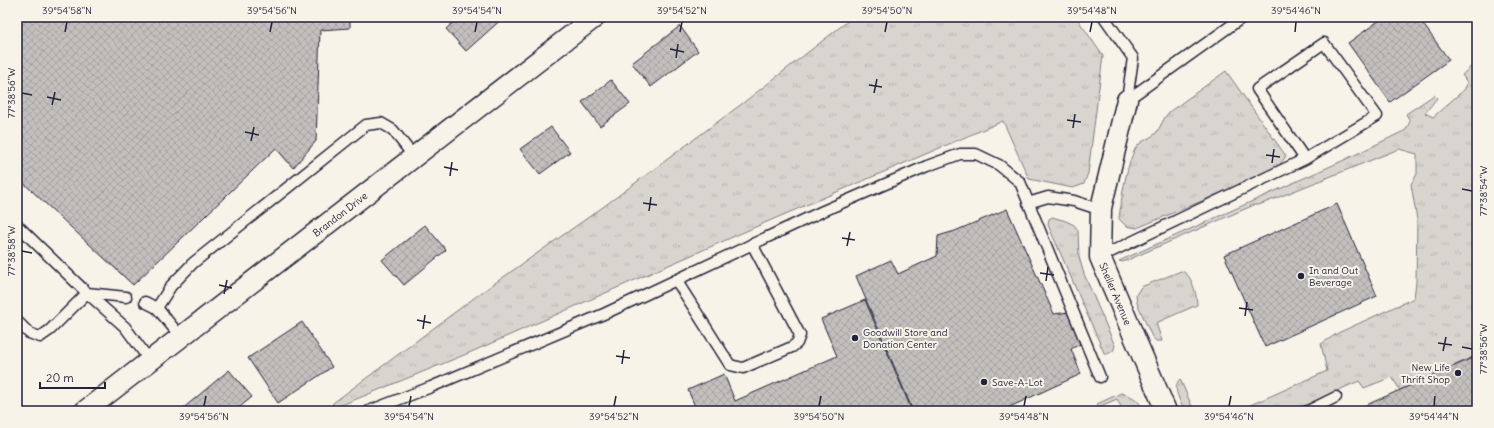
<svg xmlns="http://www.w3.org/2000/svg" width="1494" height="428" viewBox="0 0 1494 428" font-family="Delius,sans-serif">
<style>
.grass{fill:url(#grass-tufts);stroke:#7d7c85}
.building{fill:url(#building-cross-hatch);stroke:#22223b}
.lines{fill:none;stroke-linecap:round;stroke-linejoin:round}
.lane-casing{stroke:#22223b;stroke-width:13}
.street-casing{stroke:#22223b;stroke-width:23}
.lane{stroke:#f7f3e8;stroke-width:10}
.street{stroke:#f7f3e8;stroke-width:20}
.ticks{fill:none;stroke:#22223b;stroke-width:1.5}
.poi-dot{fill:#22223b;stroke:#f7f3e8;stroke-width:1.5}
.labels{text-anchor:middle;stroke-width:4;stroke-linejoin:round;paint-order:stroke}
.street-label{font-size:10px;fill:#22223b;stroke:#f7f3e8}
.poi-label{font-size:10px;fill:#22223b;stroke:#f7f3e8;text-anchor:start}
.neatline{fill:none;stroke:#22223b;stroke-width:1.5}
.ticks-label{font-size:10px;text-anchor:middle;fill:#22223b}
</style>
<defs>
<pattern id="grass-tufts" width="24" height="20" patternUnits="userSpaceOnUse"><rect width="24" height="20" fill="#d8d5cf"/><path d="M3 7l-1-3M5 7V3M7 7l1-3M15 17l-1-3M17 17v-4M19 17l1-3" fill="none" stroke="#b9b7b3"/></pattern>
<pattern id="building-cross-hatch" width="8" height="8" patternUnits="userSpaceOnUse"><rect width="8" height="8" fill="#c2bfbd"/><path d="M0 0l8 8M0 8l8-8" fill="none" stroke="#a6a4a3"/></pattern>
</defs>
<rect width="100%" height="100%" fill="#f7f3e8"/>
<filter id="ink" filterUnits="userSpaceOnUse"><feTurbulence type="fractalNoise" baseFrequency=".025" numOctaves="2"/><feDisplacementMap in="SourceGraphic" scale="8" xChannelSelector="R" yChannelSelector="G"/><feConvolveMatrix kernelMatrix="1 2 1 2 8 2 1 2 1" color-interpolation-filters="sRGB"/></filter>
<g filter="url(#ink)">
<g class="grass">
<path d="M853,17H1076L1103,56L1088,173L1084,184L1073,188L1029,179L1003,121L769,221L469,353L332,409L333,403L478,295L603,207L743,103Z"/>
<path d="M1477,55V355L1400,390L1392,377L1364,388L1359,381L1292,411H1237L1327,371L1321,344L1338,333L1414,298L1416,282L1417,220L1411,184L1417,174V154L1399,149L1259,205H1254L1123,262L1119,261L1342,161L1406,130L1410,121L1406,114L1434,95L1437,98L1425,113L1433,117L1465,89L1467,82L1462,75L1475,63Z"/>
<path d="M1226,71L1286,156L1278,167L1221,193L1137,228L1126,226L1119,219C1121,201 1127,158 1138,145C1143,140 1151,138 1156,133C1161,127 1163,118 1169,112Z"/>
<path d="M1052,217L1066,221L1074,225L1078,230L1079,257L1084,274L1115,346L1113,351L1105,355L1048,225L1049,219Z"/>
<path d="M1181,271C1192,273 1197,296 1197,305L1156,323L1162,341H1156L1152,337L1137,303L1136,295L1141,287Z"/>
<path d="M1180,379L1194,411H1184C1181,401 1171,388 1180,379Z"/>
<path d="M1121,393C1134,397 1138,399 1144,411H1123L1117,399L1098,407L1097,404Z"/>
</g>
<g class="building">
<path d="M17,17H350V28L320,30L316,141L293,168L276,148L133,285L17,177Z"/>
<path d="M455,17H504L466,51L446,29L457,19Z"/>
<path d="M1384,17H1418L1449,60L1390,102L1348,43Z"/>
<path d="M680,26L698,51L651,87L632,63Z"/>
<path d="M611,80L630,104L600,126L582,102Z"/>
<path d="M551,127L570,152L540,174L520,149Z"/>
<path d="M1337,204L1377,296L1265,347L1224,255Z"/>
<path d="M1007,209L1054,314L1069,312L1080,344L1071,349L1081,374L1001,411H913L856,276L891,260L898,274L937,256L938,236L955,231Z"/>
<path d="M425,225L446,250L404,285L382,260Z"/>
<path d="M865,300L912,411H697L688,390L724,374L735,401L837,356L821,319Z"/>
<path d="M302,322L332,367L278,403L248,358Z"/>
<path d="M1477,356V411H1353L1400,390Z"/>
<path d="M229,370L252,397L235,411H180Z"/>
</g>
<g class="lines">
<defs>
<g id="lane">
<path d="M1104,17L1133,58L1127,100"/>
<path d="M1127,100L1243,17"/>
<path d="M1028,203L1048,197L1074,201L1101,210"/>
<path d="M17,225L87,293L125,327L150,361"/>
<path d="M1100,257L1305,159L1377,116L1324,43L1257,89L1305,159"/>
<path d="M676,280L730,365L743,368L792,347L797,343L800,335L752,244"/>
<path d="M145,302L157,308"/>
<path d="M17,321L29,333L40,337L50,330L87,293L126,297"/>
<path d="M181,337L157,308L171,286L193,263L366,125L381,123L393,130L414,157"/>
<path d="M369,411L431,387L606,313L823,211L927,166L960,154H976L999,165L1020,182L1100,377"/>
<path d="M1308,411L1336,397"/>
</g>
<g id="street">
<path id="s1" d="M1127,100L1101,208L1100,257L1166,411"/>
<path id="s2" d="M85,411L595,17"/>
</g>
</defs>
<use href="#lane" class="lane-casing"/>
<use href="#street" class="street-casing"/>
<use href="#lane" class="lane"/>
<use href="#street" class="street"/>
</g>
</g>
<path class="ticks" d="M65,32L67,22M270,32L272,22M475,32L477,22M680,32L682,22M885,32L887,22M1090,32L1092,22M1295,32L1296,22M670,49L684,52M676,58L678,44M869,85L882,87M22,93L32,95M874,93L877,79M47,97L61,100M52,105L55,92M1067,120L1081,122M1073,128L1075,114M245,132L259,135M251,141L254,127M1266,155L1280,157M1272,163L1274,149M444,167L458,170M450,176L452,162M1462,189L1472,191M643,203L657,205M649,211L651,197M842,238L855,240M847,246L850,232M22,251L32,253M1040,273L1054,275M1046,281L1048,267M219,285L232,288M224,294L227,280M1239,308L1253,310M1245,316L1247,302M417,320L431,323M423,329L425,315M1438,343L1452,345M1462,347L1472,349M1443,351L1446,337M616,356L630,358M622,364L624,350M204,406L206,396M409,406L411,396M614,406L616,396M819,406L821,396M1024,406L1026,396M1229,406L1231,396M1434,406L1435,396"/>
<g class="poi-dot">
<circle cx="1301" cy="276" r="4"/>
<circle cx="855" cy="338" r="4"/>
<circle cx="1458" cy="373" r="4"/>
<circle cx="984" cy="382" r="4"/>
</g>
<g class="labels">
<g class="street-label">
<text dy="4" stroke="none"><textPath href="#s2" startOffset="322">Brandon Drive</textPath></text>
<text dy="4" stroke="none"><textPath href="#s1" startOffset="200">Sheller Avenue</textPath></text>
</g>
<g class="poi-label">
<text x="1309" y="274">In and Out<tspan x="1309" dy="12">Beverage</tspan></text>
<text x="863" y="336">Goodwill Store and<tspan x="863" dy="12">Donation Center</tspan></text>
<text x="1450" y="371" text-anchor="end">New Life<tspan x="1450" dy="12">Thrift Shop</tspan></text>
<text x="992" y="386">Save-A-Lot</text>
</g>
</g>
<rect width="1494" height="428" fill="none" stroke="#f7f3e8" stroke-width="44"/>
<path d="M40 382v6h65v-6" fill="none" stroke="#22223b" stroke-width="2"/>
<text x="46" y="382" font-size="12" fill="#22223b" stroke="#f7f3e8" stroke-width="3" paint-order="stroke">20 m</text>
<rect x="22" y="22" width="1450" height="384" class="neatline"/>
<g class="ticks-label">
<text x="67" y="14">39°54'58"N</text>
<text x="272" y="14">39°54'56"N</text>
<text x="477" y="14">39°54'54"N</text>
<text x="682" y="14">39°54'52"N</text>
<text x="887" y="14">39°54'50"N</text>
<text x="1092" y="14">39°54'48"N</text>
<text x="1296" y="14">39°54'46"N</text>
<text transform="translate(11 93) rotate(-90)" y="4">77°38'56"W</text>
<text transform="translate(1483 191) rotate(-90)" y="4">77°38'54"W</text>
<text transform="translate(11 251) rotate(-90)" y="4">77°38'58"W</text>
<text transform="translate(1483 349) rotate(-90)" y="4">77°38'56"W</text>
<text x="204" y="420">39°54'56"N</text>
<text x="409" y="420">39°54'54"N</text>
<text x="614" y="420">39°54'52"N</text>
<text x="819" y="420">39°54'50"N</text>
<text x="1024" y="420">39°54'48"N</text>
<text x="1229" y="420">39°54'46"N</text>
<text x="1434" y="420">39°54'44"N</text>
</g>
</svg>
